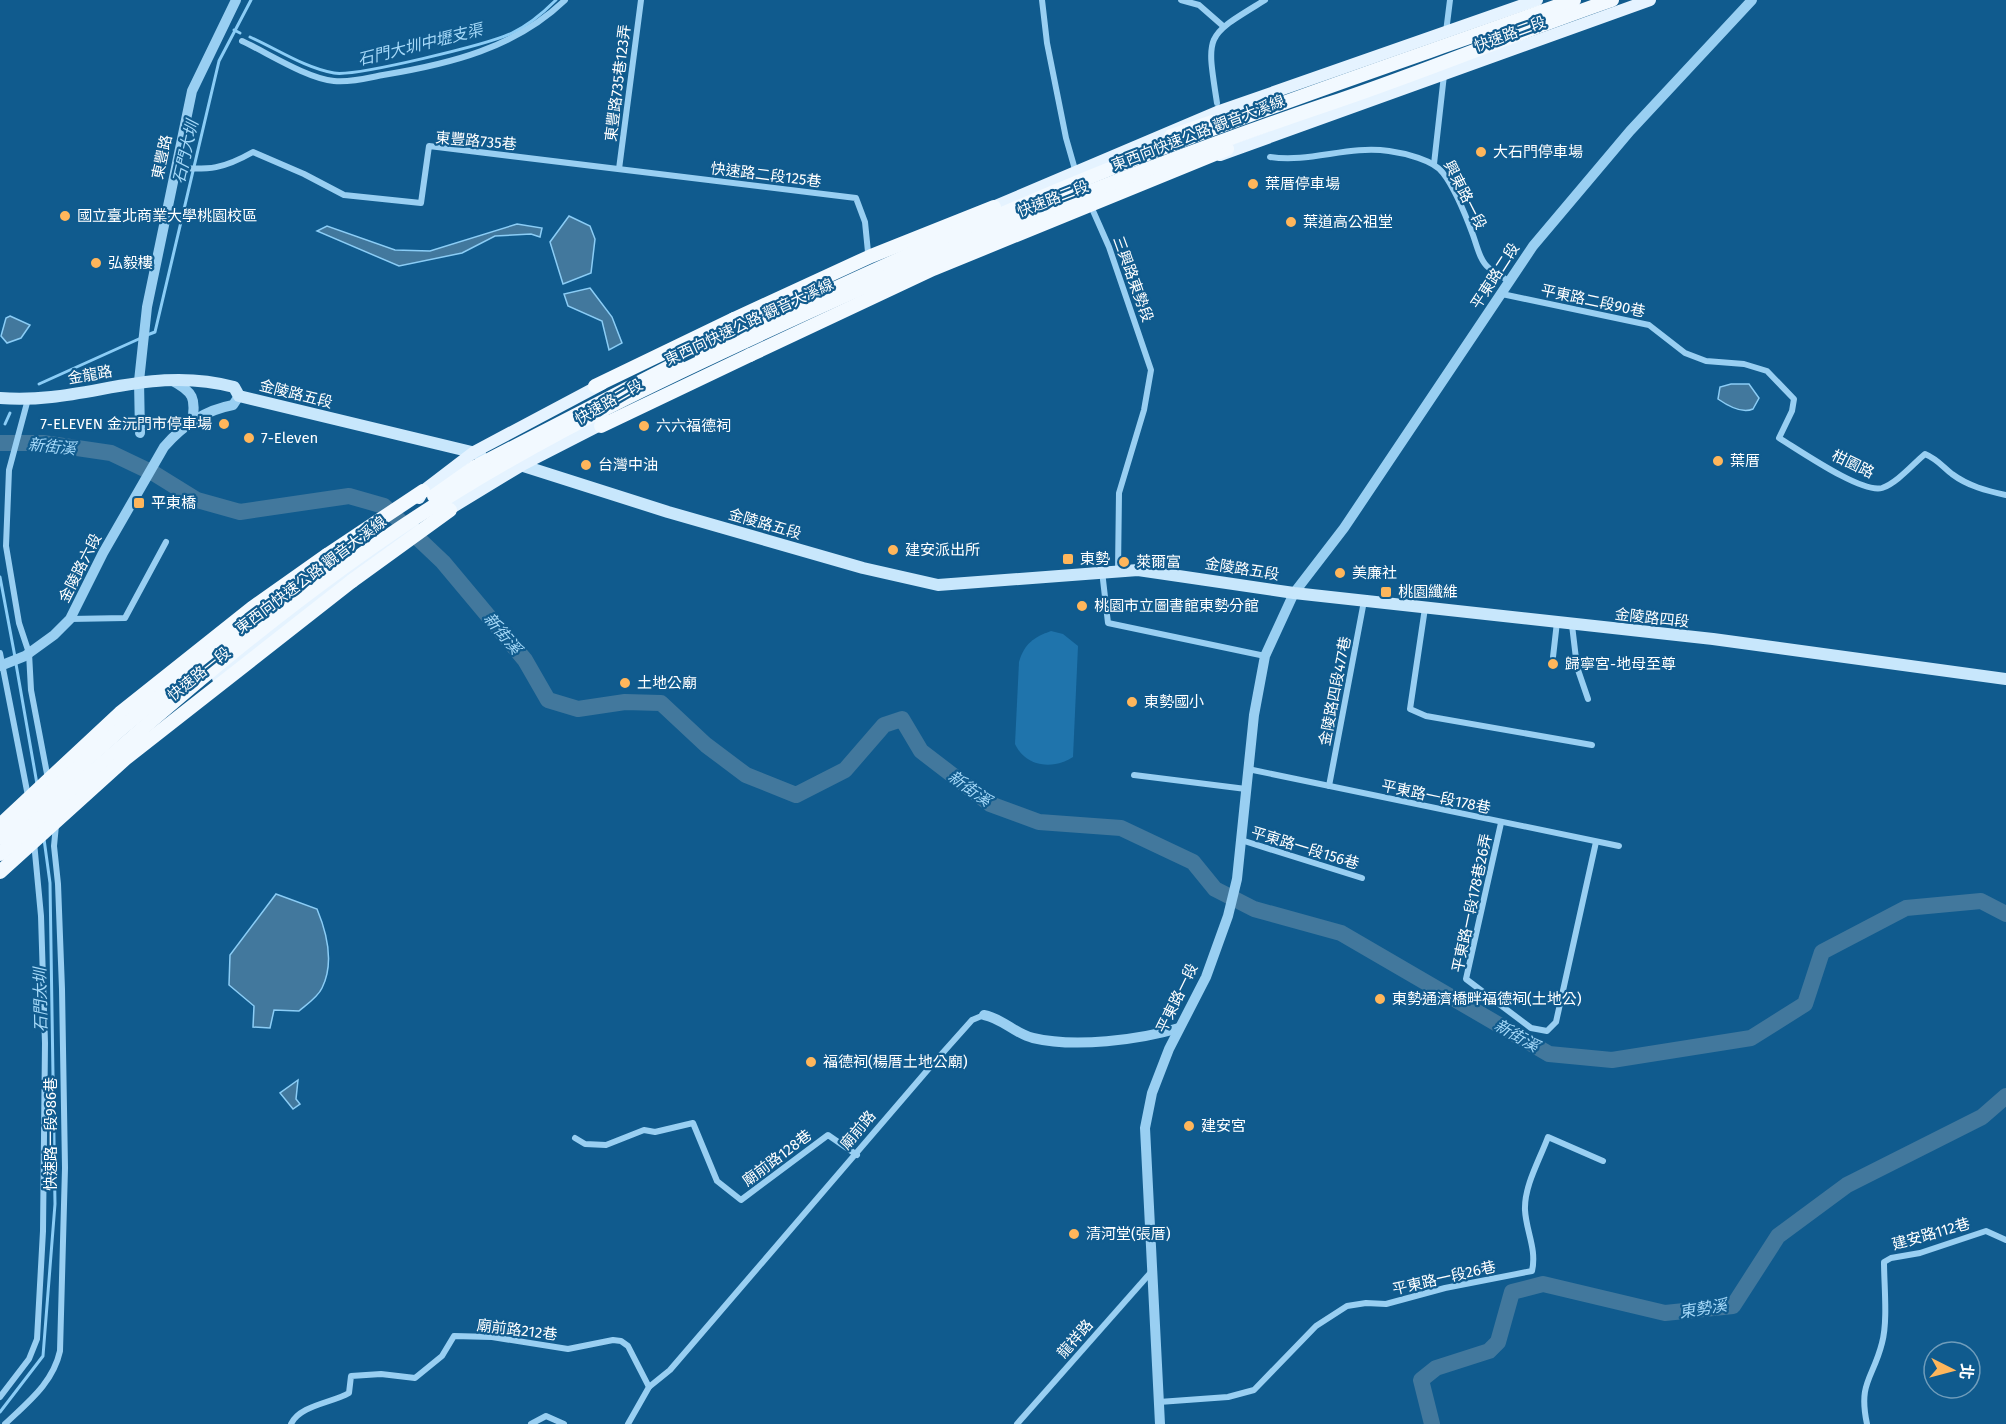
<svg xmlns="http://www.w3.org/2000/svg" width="2006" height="1424" viewBox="0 0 2006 1424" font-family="'Fira Sans','Noto Sans TC',sans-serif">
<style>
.green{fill:#1f74ac}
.water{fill:#42789d;stroke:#8bcdf6;stroke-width:1.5}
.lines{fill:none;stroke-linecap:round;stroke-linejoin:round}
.stream{stroke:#8bcdf6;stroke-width:3}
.river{stroke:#42789d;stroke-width:16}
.minor{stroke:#99cff2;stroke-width:6}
.tertiary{stroke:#99cff2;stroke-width:10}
.secondary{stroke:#c8e7fc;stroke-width:12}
.primary{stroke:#e5f3ff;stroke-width:12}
.trunk{stroke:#f2f9ff;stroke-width:14}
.trunk-bridge{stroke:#f2f9ff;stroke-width:14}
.poi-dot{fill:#ffb65b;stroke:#105b8e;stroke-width:2}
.labels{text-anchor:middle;stroke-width:4.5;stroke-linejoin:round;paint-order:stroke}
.street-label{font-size:15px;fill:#fff;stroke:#105b8e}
.poi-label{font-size:15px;fill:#fff;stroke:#105b8e;text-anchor:start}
.water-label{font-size:16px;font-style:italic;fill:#a5d9f9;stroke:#105b8e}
</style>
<rect width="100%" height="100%" fill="#105b8e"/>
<path class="green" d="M1051,631L1063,634L1078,646L1073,757C1053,770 1026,767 1015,744L1019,662C1024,644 1034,637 1051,631Z"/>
<g class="water">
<path d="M569,216L590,226L595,239L591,273L563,284L550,242Z"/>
<path d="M517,224L542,228L540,237L531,234L495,236L462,253L399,266L317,231L327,226L395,250L430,251Z"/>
<path d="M590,288L612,317L622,343L609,350L602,321L568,306L564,294Z"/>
<path d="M10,316L30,325L21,338L7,343L1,336L6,318Z"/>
<path d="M1731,384H1749L1759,398L1753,409C1742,414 1728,406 1718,399L1720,387Z"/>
<path d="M276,894L317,909C327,933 334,964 322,988C318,997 306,1005 299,1011L274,1010L270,1028L253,1027L254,1006L229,985L230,955Z"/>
<path d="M298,1080L296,1099L300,1104L293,1109L280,1093Z"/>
</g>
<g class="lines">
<g class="stream">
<path d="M234,30L240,33"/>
<path d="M250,37C277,49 305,68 334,73C355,77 490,44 512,33C529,25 543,13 556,0"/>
<path d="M147,335L155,332L219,61L251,0"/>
<path d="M39,384L141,338"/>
<path d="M5,424L10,413"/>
<path d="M0,577L15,657"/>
<path d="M16,664L37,784"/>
<path d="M0,1412L43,1356L55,1204L50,883L44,839"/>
</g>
<g class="river">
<path d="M0,443H43L111,453L155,474L197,500L240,512L349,496L384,506L443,562L525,660L548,700L578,709L625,702L661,703L706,745L746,775L796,795L845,770L884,725L902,719L921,751L990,804L1039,822L1121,828L1193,862L1215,889L1254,909L1341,933L1549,1054L1612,1060L1751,1038L1805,1004L1822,952L1906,908L1981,901L2006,914"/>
<path d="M1432,1424L1421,1380L1436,1368L1489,1351L1498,1342L1512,1292L1543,1284L1665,1313L1733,1306L1778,1236L1847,1185L1982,1117L2006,1096"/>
</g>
<g class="minor">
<path d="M1042,0L1047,43L1066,138L1076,173"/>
<path d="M1181,0L1199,5L1223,26"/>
<path d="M1446,32L1450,0"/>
<path d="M242,41C268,53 306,78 334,81C349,83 368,78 383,75C450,64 515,48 565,0"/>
<path d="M1217,103C1206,32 1205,37 1265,0"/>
<path d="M1270,157C1311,163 1348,145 1389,151C1404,153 1434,160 1443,173C1456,190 1466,216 1473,235C1477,246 1480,261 1489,268C1495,273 1502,277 1509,281"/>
<path d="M1434,164L1444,75"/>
<path d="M176,168C210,170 223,169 253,152L304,174L344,195L421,203L429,146L856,198L865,222L868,252"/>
<path d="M619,169L641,0"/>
<path d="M1090,204L1109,247L1151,370L1144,410L1119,493L1118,570"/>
<path d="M1502,294L1649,325L1685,353L1706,361L1744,364L1767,371L1794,399L1792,411L1779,438C1799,450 1862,494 1882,488C1897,483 1913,464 1925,454C1937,459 1942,466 1952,474C1968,486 1987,491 2006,495"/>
<path d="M28,399L9,470L6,546L19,623L29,653L31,690L48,779"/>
<path d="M1102,571L1108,623L1265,656"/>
<path d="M1425,608L1410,709L1426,716L1592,745"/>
<path d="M70,619L125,618L166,542"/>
<path d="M1572,625L1577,667L1588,699"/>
<path d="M0,653L28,796"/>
<path d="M1553,657L1557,622"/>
<path d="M1248,769L1619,846"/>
<path d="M1134,775L1246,789"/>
<path d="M1329,786L1364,601"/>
<path d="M1501,823L1466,979L1531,1028L1547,1031L1556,1022L1596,842"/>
<path d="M1241,840L1362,878"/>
<path d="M575,1138L585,1144L606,1145L644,1130L655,1132L693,1123L717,1181L741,1200L828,1135L857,1155"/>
<path d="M0,1397L29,1359L37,1339L43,1231L45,1043L41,916L34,842"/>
<path d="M1159,1402L1228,1397L1254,1390L1316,1326L1347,1306L1366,1303L1386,1304L1445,1288L1532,1271C1537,1249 1526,1231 1525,1210C1524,1186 1540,1159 1548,1137L1603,1161"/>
<path d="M5,1424C28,1402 53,1383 60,1351L65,1168L62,989L58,884L54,846L56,825"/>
<path d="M291,1424C300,1405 332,1403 349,1393L351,1376L381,1374L415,1378L442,1356L454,1336L492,1337L568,1349L613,1340L621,1341L628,1346L649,1387"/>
<path d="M531,1424L546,1416L564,1424"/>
<path d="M628,1424L649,1387L670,1370L931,1066L972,1020L984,1015"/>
<path d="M1017,1424L1152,1271"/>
<path d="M1867,1424C1858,1382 1873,1379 1882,1343C1888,1321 1884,1285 1884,1262L1891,1258L1920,1253L1986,1231L2006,1240"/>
</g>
<g class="tertiary">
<path d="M171,380C194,392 196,398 192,423"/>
<path d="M140,433L139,381L147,307L192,91L236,0"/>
<path d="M0,666L25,656L54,635L70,619L103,553L164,447C182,426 206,410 233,405L239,396"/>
<path d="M984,1015C1002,1018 1015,1034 1033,1038C1075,1048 1139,1040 1179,1028"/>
<path d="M1160,1424L1145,1128L1152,1093L1169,1049L1206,977L1228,916L1237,879L1254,715L1265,656L1294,593L1344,528L1533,246L1630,131L1752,0"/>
</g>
<g class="secondary">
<path d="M0,398C83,405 148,364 234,387L239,396L480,454"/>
<path d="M514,463L668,512L863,568L938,585L1138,570L1294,593L1713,639L2006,679"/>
</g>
<g class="primary">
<path d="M1220,155L1650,0"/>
<path d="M986,210L1217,112L1537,0"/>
<path d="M419,498L423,491L474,452L602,384"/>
<path d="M443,513L522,465L608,421"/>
<path d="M218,678L354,570L414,528"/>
</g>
<g class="trunk">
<path d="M595,386L734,319"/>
<path d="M601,426L750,355"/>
<path d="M327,555L423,491"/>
<path d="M352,581L450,510"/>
</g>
<g class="trunk-bridge">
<path d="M1171,136L1212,122"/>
<path d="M734,319L871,256L994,207"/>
<path d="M700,352C848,281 997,213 1150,153C1289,98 1433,51 1574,0"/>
<path d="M750,355L933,269L1227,149"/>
<path d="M434,496L475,467L677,363"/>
<path d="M0,825L120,713L252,608L327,555"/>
<path d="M0,838L122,728L232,637L324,572"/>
<path d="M0,854C144,726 291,593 456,492C566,424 684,369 802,315C973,237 1147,165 1325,105C1422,73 1516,33 1612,0"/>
<path d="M0,872L125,759L352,581"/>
</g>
</g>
<g class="poi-dot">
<circle cx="1481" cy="152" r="6"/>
<circle cx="1253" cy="184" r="6"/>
<circle cx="65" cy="216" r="6"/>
<circle cx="1291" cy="222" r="6"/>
<circle cx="96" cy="263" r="6"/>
<circle cx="224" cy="424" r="6"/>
<circle cx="644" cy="426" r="6"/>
<circle cx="249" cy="438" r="6"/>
<circle cx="1718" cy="461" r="6"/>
<circle cx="586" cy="465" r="6"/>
<rect x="133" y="497" width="12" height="12" rx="3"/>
<circle cx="893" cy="550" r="6"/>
<rect x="1062" y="553" width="12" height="12" rx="3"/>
<circle cx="1124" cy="562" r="6"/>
<circle cx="1340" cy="573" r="6"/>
<rect x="1380" y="586" width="12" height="12" rx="3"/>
<circle cx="1082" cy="606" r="6"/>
<circle cx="1553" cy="664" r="6"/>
<circle cx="625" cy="683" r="6"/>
<circle cx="1132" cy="702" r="6"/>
<circle cx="1380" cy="999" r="6"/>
<circle cx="811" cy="1062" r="6"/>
<circle cx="1189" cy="1126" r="6"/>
<circle cx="1074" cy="1234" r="6"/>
</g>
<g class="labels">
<g class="street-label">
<text transform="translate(1510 34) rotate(-20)" y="5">快速路二段</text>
<text transform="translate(618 83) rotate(-83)" y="5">東豐路735巷123弄</text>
<text transform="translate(1198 133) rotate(-21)" y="5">東西向快速公路 觀音大溪線</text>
<text transform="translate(476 141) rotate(5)" y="5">東豐路735巷</text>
<text transform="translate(162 157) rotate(-78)" y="5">東豐路</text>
<text transform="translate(766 175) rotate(7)" y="5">快速路二段125巷</text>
<text transform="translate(1465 195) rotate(63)" y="5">興東路一段</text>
<text transform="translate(1053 199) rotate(-21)" y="5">快速路二段</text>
<text transform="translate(1495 276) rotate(-57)" y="5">平東路二段</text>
<text transform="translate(1133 279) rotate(70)" y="5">三興路東勢段</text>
<text transform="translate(1593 301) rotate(12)" y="5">平東路二段90巷</text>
<text transform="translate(749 322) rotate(-25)" y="5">東西向快速公路 觀音大溪線</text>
<text transform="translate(90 375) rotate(-10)" y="5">金龍路</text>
<text transform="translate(296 394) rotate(14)" y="5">金陵路五段</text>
<text transform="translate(609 402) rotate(-30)" y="5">快速路二段</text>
<text transform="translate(1853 464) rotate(26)" y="5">柑園路</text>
<text transform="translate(765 524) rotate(16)" y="5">金陵路五段</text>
<text transform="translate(80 568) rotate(-63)" y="5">金陵路六段</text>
<text transform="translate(1242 569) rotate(9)" y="5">金陵路五段</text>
<text transform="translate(311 575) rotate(-37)" y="5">東西向快速公路 觀音大溪線</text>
<text transform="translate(1652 618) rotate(6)" y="5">金陵路四段</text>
<text transform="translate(199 674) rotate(-39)" y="5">快速路一段</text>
<text transform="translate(1335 691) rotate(-79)" y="5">金陵路四段477巷</text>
<text transform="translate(1436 797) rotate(12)" y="5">平東路一段178巷</text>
<text transform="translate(1305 848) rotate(17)" y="5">平東路一段156巷</text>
<text transform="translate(1472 903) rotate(-78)" y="5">平東路一段178巷26弄</text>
<text transform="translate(1177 998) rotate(-64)" y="5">平東路一段</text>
<text transform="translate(858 1130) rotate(-50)" y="5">廟前路</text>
<text transform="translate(51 1134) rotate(-90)" y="5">快速路一段986巷</text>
<text transform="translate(777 1158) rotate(-37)" y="5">廟前路128巷</text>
<text transform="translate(1931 1234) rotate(-16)" y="5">建安路112巷</text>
<text transform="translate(1444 1278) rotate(-13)" y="5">平東路一段26巷</text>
<text transform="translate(517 1330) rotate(7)" y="5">廟前路212巷</text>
<text transform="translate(1075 1339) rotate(-49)" y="5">龍祥路</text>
</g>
<g class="poi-label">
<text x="1493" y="157">大石門停車場</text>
<text x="1265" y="189">葉厝停車場</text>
<text x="77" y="221">國立臺北商業大學桃園校區</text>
<text x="1303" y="227">葉道高公祖堂</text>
<text x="108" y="268">弘毅樓</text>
<text x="212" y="429" text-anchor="end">7-ELEVEN 金沅門市停車場</text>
<text x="656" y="431">六六福德祠</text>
<text x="261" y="443">7-Eleven</text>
<text x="1730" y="466">葉厝</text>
<text x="598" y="470">台灣中油</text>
<text x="151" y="508">平東橋</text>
<text x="905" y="555">建安派出所</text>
<text x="1080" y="564">東勢</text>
<text x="1136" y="567">萊爾富</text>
<text x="1352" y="578">美廉社</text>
<text x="1398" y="597">桃園纖維</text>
<text x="1094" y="611">桃園市立圖書館東勢分館</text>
<text x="1565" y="669">歸寧宮-地母至尊</text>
<text x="637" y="688">土地公廟</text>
<text x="1144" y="707">東勢國小</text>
<text x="1392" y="1004">東勢通濟橋畔福德祠(土地公)</text>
<text x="823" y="1067">福德祠(楊厝土地公廟)</text>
<text x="1201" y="1131">建安宮</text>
<text x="1086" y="1239">清河堂(張厝)</text>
</g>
<g class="water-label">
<text transform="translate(420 44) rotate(-14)" y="6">石門大圳中壢支渠</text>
<text transform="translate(185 152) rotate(-77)" y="6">石門大圳</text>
<text transform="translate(52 446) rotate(6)" y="6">新街溪</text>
<text transform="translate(503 633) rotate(50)" y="6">新街溪</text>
<text transform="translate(970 788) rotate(36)" y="6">新街溪</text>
<text transform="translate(40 1000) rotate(-91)" y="6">石門大圳</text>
<text transform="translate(1517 1035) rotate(30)" y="6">新街溪</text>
<text transform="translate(1703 1308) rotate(-9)" y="6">東勢溪</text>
</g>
</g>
<g transform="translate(1952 1370) rotate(96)"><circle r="28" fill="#105b8e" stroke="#709dbb" stroke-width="1.5"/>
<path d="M0-4.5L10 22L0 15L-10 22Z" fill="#ffb65b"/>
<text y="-9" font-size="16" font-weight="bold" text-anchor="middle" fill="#ffffff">北</text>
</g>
</svg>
